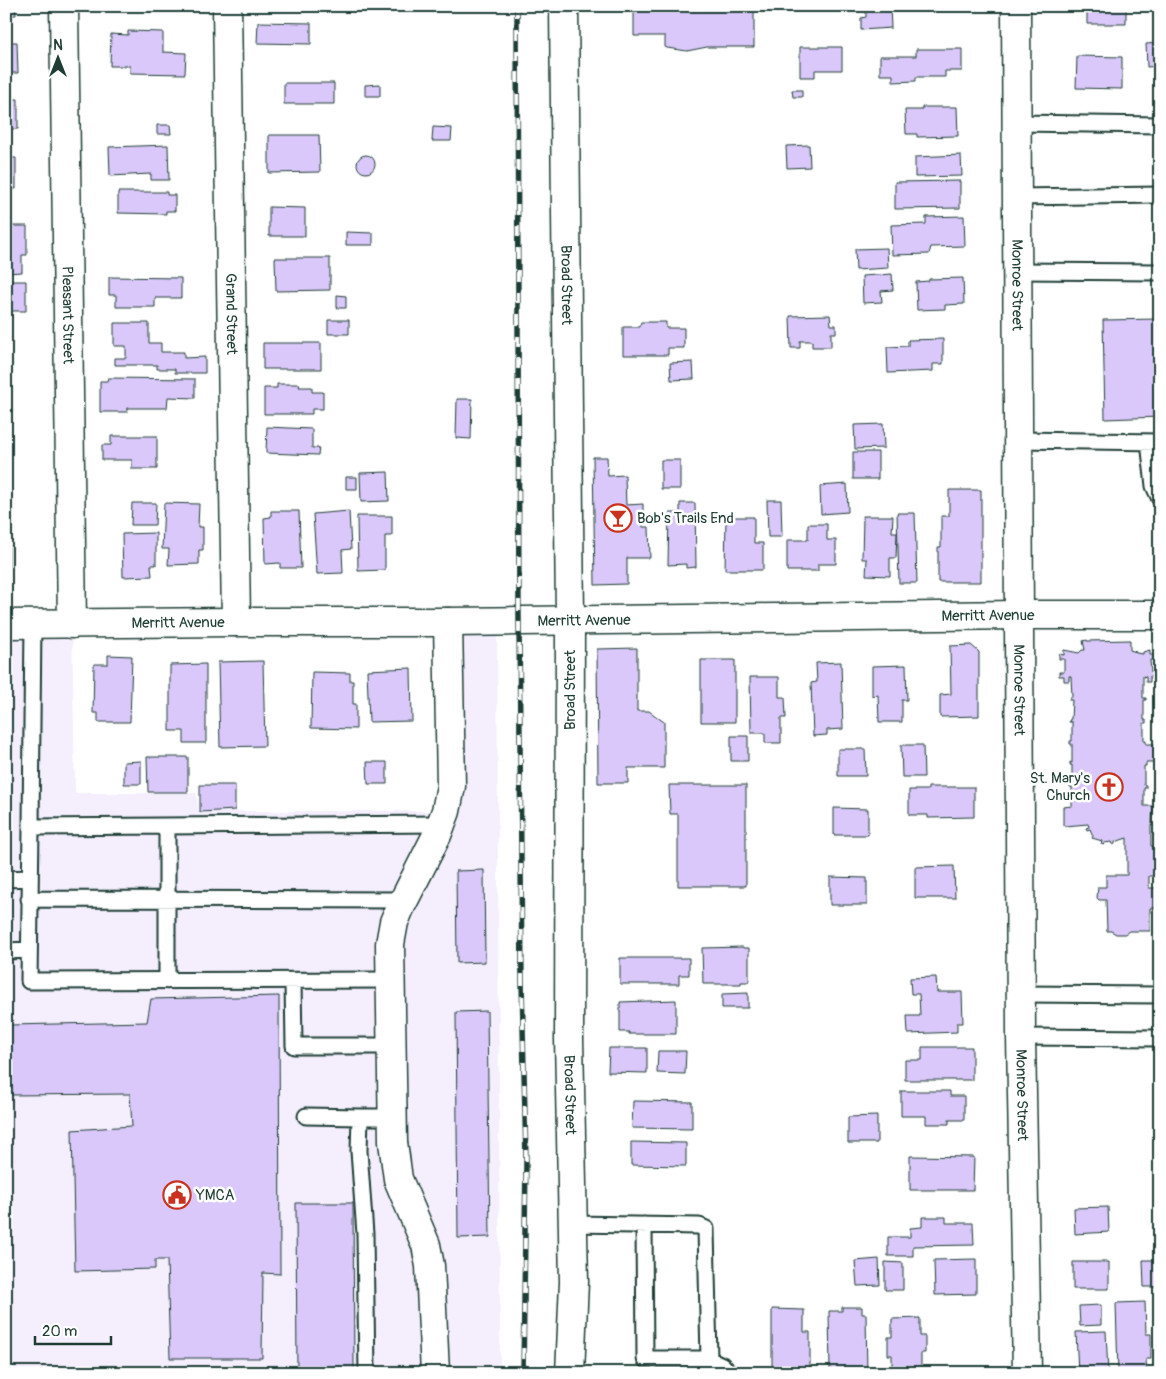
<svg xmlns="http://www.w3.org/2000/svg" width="1166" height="1379" font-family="Pangolin,sans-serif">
<rect width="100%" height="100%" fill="#fff"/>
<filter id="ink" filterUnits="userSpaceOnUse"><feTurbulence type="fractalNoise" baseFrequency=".02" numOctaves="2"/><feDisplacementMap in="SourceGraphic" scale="10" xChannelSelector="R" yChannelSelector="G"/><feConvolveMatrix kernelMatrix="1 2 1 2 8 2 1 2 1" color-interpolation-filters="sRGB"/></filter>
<g filter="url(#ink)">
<path fill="#f4eefd" d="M448,622H497L500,1373H6V846L12,845L11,624H72L75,793H197L198,811H446Z"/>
<path fill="#d9c8f9" stroke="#1f3d34" d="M6,6H15L16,15H6Z
M353,6H381V9H353Z
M623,6H754V47H707L687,51L667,48L665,47V36H634V6Z
M866,6H890L891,28L861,30V18L866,17Z
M907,6H961V8H907Z
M1087,6H1126V24H1087Z
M258,22L311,23V44L257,43Z
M128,31L163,32V52L186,53L185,74L130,73V66H110L111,34L128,35Z
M6,42H17L18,73H6Z
M1160,43V66L1147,67L1146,44Z
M800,47H842V70H815V77H800Z
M916,49H962V71H945V77H916V81L893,82V75H880V56H916Z
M1077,56L1122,57V89L1076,88Z
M284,83H334V104H284Z
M380,84V96H365V85Z
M792,90H802V97H793Z
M6,99H18V129H6Z
M922,107H957L958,136L917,137V134H906L905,110H922Z
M157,125H170L171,134H157Z
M433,127L452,128L451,141H432Z
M269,135H319L320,172L269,173Z
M168,145L169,180H151V174L110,176L109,147Z
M809,145L810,167L787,168L786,146Z
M961,155L962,176L915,177V157Z
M357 164a9 9 0 1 1 18 0a9 9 0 1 1-18 0Z
M6,158H16V189H6Z
M960,181V208L895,209V182Z
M118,192H167V195H175V211H166V214L118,213Z
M269,207L305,208V236H269Z
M964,216L965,246L931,247L929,254L892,255L891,225L926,224V217Z
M6,226H27V255H22V272L6,273Z
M346,232L373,233V245H346Z
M887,248L888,268L856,270L855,249Z
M275,258H330V290L276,291Z
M892,274L893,290L881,291L882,302L863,303L862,276Z
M109,277L181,278V298H155V307H116V295H109Z
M963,278L964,304L945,305V309L917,310L916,282L929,281V279Z
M6,281H26V311H6Z
M337,295L346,296V308H337Z
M830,315L831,325H836V333H831V347H812V341H800V348H791L790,316Z
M1160,319V417L1105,419L1103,320Z
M328,320H349V334H328Z
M641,322H666V328H684V348H668V355H623V327H639Z
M114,323H149V343H161V352H184V358L205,357V373H175V369H157V365H115V358H126V346H114Z
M943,339V364H933V371L888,373L887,347L908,346V340Z
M263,343H321V369H263Z
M693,362L694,379L671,380L670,363Z
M108,378L195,379V398L168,397L167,408H127V412H100V381H107Z
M277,384H300L299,387H312V392H323V409H312V414H264V388H277Z
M6,393H9V429H6Z
M457,399H472L471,439L456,438Z
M883,424L884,448L855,449L854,425Z
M267,427L312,429V448H319L318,455L266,453Z
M111,436H157V469H132V460H102V445H111Z
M853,452H878V479H853Z
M593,457H607L608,476L625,475L626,505L643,504V527H649L650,558H627V584L595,585Z
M661,460H680V489H661Z
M388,472L389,501L361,502L360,473Z
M346,477H357V489H346Z
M847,484L848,512L821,514L820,486Z
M949,490H981V582H938V547H941V516H949Z
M767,500H781L782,537H768Z
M132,503H156L155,525H131Z
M164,503L199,504L198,527H203V550H199V564L168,565L169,549H162Z
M680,503H695L696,567L686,568V564L668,565L669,513H680Z
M271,511H299L301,568H280V563L265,564L264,518L271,517Z
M349,511L351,549L342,550L343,573L317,574L313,514Z
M897,513H915L917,583H899Z
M357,516H392V536H385V570L358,571Z
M863,516H893L892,532H897L896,558H890V576L866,575L867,559H862Z
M726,517H754V543H763V570H725Z
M808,524H827V540H836V564H818V571H787V540H808Z
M6,527H9V577H6Z
M156,533V565H151L152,576L123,577L122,534Z
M1087,640V641L1130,640V650L1136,652V653L1143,654V652L1150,650V655H1156V660H1150L1151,672H1156V677L1150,676V682H1146V677L1143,676V698H1146V700H1144V720H1146V723H1144V741H1146V744H1160V763H1146V766H1144V785H1146V788H1144V806H1153L1152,824L1153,825V826L1151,825V846H1154V876H1149V888H1160V908H1150V931H1129L1125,934H1116L1111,931H1107L1106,900H1099L1097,898L1098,887H1106V875H1127V838L1115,842V844L1113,845L1112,842L1104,843V845L1101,844L1102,841L1092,838L1093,836L1090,829L1087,830L1086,828L1089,827L1088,824L1065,826L1063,825V807L1072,806V787H1070V784H1072V765H1070V762L1072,763V744H1070V741H1072V722H1069L1070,719H1071L1072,700H1069L1070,697H1072L1071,676H1069V681H1064V676H1059V672H1064V659H1059V654L1064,655V650L1079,653L1082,650H1085L1083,641Z
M971,645L979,652V716L940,717V695L951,694L950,646Z
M637,648V711H649L664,722V768H628V783H598L597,649Z
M108,655L132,656L130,722H98V713H93L94,664H108Z
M701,660H735V722H701Z
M263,661L265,746L220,747L218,662Z
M841,662L843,729L827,730V735L813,736L811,683L817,682L816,663Z
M206,664V743H184V731H170V665Z
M906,665L907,700H902V722H879L878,695L872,696V666Z
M411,668L412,721L369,722L367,670Z
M312,672L350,673V681H353V704H356V729L311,728Z
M750,677H779V697H785L786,718H781V743H765V733H751Z
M731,736H748V761H731Z
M901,745H923L924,777H902Z
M838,749H865L866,776H838Z
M147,757H188V792H148Z
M141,761V784H124V762Z
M367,762H387V784H368Z
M200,785H235V810L200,812Z
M669,785H746V886H678V814H670Z
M928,787H974V817L928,818V815H909V790H928Z
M834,808L868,809V835H834Z
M954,866L955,898H915V867Z
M484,870L485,962L457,963L456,871Z
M830,877L867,878V905H830Z
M743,947V948H749V982H741V984H703L702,948Z
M620,958H689V975H679V984H620Z
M936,977L937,992H962L963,1023H957V1032L908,1034L907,1016H920L919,994H911L910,978Z
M748,993V1008H722V994Z
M279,996L280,1274L263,1273L262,1358H170L167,1260H155V1269L75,1271L72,1130L132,1126L130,1094L10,1095V1025L147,1022L151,999Z
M676,1000V1034H629V1032H620V1002Z
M487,1011L490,1237L458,1238L456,1012Z
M922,1047H972V1080H905V1060H922Z
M609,1048H647V1073L608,1072Z
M658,1051H686L685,1074L657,1073Z
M901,1091H950V1096H964V1120H949V1124H926V1116H901Z
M633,1101L692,1102V1129L632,1128Z
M877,1116V1143H848V1117Z
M631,1142L686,1143V1166L631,1165Z
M910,1156L974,1157L973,1190H910Z
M296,1203H353L354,1373H297Z
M1108,1207L1109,1232L1075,1234L1074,1208Z
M922,1217H946V1223H973L974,1245L913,1246V1256H888V1237H910V1228L922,1227Z
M879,1259L880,1285L857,1286L855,1261Z
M976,1259V1294L935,1295L934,1260Z
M1143,1260H1160V1287H1144Z
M885,1262L903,1263V1290H885Z
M1073,1262H1109V1289H1073Z
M1145,1302L1146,1334H1151V1359H1146L1147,1373H1118L1116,1303Z
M1101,1305V1325L1080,1326L1079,1306Z
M842,1307H862V1314H866L867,1373H830L829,1311H842Z
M772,1309L804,1310V1332H810V1369H772Z
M920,1318V1336H925V1353H921V1373H892V1355H888V1337H892V1319Z
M1106,1331L1108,1373H1078L1076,1332Z"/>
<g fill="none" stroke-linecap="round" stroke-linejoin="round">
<g stroke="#1f3d34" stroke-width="19">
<path id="service" d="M1017,123L1160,125
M1017,197L1160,195
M1017,271L1160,272
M1018,440L1160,442
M1149,442L1154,486L1160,499
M33,622L31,827L441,824
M31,827L29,981L390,980
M6,879L29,878
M29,899L404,900
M6,951L29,950
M167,981V826
M293,981L294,1046H391
M1021,994L1160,995
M1021,1037L1160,1038
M306,1116L360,1117
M572,1224L699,1226L706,1229L709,1359H645L644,1225
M709,1359L722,1365L730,1373
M367,1373L365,1234L359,1151L360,1117H392"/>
</g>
<g stroke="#1f3d34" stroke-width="31">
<g id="minor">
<path id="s1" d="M64,6L72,624"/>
<path id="s2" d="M227,6L236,622"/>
<path id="s3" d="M564,6L570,620L569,1039L574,1282L570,1373"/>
<path id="s4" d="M1016,6L1021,1037L1027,1373"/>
<path d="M435,1373L430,1266L426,1245L398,1179L393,1142L390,944L394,922L400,908L437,835L446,811L451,786L448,622"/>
</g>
</g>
<g stroke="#1f3d34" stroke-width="31">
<g id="tertiary">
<path id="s5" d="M6,624L236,622H448L1019,615H1160"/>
</g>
</g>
<use href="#service" stroke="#fff" stroke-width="15"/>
<use href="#minor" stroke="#fff" stroke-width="28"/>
<use href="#tertiary" stroke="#fff" stroke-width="28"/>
<g stroke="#1f3d34" stroke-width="5.5">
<path id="rail" d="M517,6L519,621L522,981L526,1161L523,1373"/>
</g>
<use href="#rail" stroke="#fff" stroke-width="4" stroke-dasharray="11" stroke-linecap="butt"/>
</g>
</g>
<defs>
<g id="bar-ring" transform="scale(1.4375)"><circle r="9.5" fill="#fff" stroke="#c8321e" stroke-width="1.5"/><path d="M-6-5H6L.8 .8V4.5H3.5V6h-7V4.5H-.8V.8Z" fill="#c8321e"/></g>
<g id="church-ring" transform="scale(1.4375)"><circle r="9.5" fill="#fff" stroke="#c8321e" stroke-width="1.5"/><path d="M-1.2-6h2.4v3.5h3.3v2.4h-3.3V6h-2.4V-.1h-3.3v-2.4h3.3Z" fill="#c8321e"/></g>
<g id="civic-ring" transform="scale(1.4375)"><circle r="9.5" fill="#fff" stroke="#c8321e" stroke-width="1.5"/><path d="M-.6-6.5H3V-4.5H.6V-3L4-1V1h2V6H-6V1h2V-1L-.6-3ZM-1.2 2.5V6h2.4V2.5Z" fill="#c8321e"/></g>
</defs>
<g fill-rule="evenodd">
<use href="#bar-ring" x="618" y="518"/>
<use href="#church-ring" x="1109" y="787"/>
<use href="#civic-ring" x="177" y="1195"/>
</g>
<g text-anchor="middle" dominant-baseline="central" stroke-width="5" stroke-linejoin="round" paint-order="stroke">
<g font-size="15" fill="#1f3d34" stroke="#fff">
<text stroke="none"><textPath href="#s3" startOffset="279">Broad Street</textPath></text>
<text stroke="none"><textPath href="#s4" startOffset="279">Monroe Street</textPath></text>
<text stroke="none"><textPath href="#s2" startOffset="308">Grand Street</textPath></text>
<text stroke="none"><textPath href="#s1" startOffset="309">Pleasant Street</textPath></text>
<text stroke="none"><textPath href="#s5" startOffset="982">Merritt Avenue</textPath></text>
<text stroke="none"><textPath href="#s5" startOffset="578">Merritt Avenue</textPath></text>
<text stroke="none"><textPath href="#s5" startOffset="172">Merritt Avenue</textPath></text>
<text transform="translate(570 690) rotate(-90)">Broad Street</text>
<text stroke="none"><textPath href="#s4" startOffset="684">Monroe Street</textPath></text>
<text stroke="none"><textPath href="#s3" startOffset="1089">Broad Street</textPath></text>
<text stroke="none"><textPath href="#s4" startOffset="1089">Monroe Street</textPath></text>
</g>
<g font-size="15" fill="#1f3d34" stroke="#fff" text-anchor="start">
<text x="637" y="518">Bob's Trails End</text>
<text x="1090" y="778" text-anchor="end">St. Mary's<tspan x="1090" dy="17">Church</tspan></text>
<text x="196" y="1195">YMCA</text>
</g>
</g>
<rect width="1166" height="1379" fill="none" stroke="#fff" stroke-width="25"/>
<rect x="12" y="12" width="1141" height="1354" fill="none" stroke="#1f3d34" stroke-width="2" filter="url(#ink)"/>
<g transform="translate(58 58)" stroke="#ffffff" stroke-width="4" paint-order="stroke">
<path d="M0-4L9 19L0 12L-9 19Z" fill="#1f3d34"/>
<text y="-8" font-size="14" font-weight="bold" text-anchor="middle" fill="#1f3d34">N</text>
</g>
<path d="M35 1336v8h76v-8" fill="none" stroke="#1f3d34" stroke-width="2.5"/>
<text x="42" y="1336" font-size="15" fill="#1f3d34" stroke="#ffffff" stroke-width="4" paint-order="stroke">20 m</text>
</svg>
